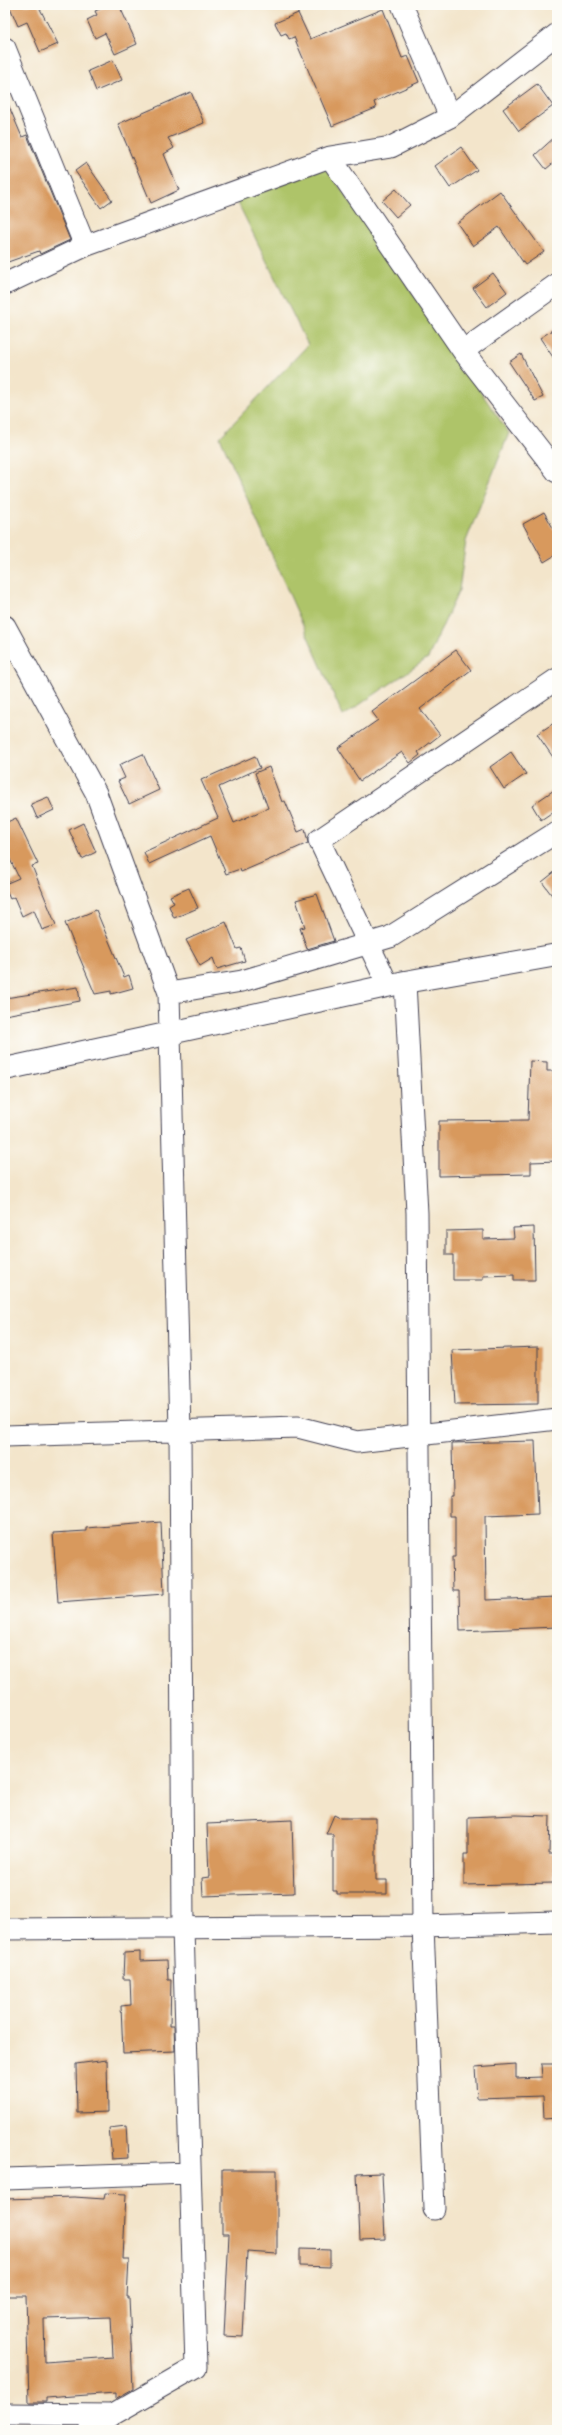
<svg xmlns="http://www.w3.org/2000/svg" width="562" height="2435" font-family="'Indie Flower',sans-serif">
<rect width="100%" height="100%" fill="#fdfcf7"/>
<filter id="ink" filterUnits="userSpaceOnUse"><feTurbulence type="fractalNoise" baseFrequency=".025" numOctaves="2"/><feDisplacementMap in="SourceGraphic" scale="8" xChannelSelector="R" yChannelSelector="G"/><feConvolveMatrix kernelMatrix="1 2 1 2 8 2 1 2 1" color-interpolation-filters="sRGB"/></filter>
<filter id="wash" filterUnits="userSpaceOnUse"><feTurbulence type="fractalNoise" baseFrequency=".012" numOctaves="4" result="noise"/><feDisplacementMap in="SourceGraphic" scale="16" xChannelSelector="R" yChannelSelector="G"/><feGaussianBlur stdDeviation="0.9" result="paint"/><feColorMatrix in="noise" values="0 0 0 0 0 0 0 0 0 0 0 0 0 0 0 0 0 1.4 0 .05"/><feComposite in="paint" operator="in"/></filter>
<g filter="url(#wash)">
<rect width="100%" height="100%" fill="#f3e5cb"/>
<path fill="#aec469" stroke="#687352" d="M326,167L509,433L466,541L459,590L428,658L343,716L220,437L308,345L236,199Z"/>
<g id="blocks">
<path fill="#d8995d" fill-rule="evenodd" d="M9,5H38L58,44L40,52L27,22L18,26Z
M109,5H119L137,44L115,54L105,33L95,38L87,20L97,15L95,11Z
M383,9L402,58L408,56L419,82L374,102L376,108L332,126L294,37L289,39L286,33L281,35L275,23L298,13L310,39Z
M113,60L122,80L96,91L88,71Z
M537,84L553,106L519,131L503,109Z
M191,92L204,123L168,138L174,148L164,154L179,190L151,203L118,124Z
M5,97L22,137L27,135L70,240L40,254L39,251L5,263Z
M557,135V160L546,169L535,155Z
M461,147L477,170L450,188L435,166Z
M86,163L112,200L101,208L75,171Z
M396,189L410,205L396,217L382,201Z
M500,191L544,252L525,265L499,227L473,246L457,223Z
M493,273L507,292L487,307L473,288Z
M557,327V363L540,338Z
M521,354L543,397L535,401L509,362Z
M544,512L557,535V554L544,562L523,524Z
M456,650L471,670L420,709L440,735L418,752L420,755L410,763L402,752L360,781L338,748L378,720L372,712Z
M557,721V763L537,734Z
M511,752L526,774L504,789L490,767Z
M143,754L159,790L129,804L118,781L125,778L119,765Z
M255,756L260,768L219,787L234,823L268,808L255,773L269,767L282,802L285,801L298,832L305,829L308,843L241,872L240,869L226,874L210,836L149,864L144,852L218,818L201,780Z
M557,788V809L541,820L532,805Z
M48,797L54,810L37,818L31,804Z
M16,818L38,864L32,866L56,925L42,930L34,910L22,916L14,897L10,899L5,888V884L19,878L5,849V823Z
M83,823L96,852L82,859L69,830Z
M557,870V902L542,882Z
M189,888L198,908L174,918L169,906L174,903L170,896Z
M317,894L334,941L307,949L300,928L305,927L296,900Z
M96,910L124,977L129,975L133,988L111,994V991L95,994L65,923Z
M226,922L237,949L241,948L245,961L217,969L213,958L200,966L186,940Z
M78,987L80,1001L5,1015V998Z
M530,1061L547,1062V1071H555L557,1161L531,1162V1174L439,1176V1121L528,1120Z
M534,1227L535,1280H514V1275L483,1276V1280H453V1255H446V1231L483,1230V1239L514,1238L513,1228Z
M538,1347V1404L455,1405L452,1350Z
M535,1441L538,1514L485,1516L486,1600L557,1597V1627L460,1631L459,1591H453L452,1557H455V1516H450V1496H453L452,1443Z
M161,1522L164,1594L58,1602L53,1533L86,1531V1528Z
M334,1815L340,1818H376V1880H387V1894H337V1891H333V1834H326Z
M516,1815L550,1816L549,1854H555L554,1883L464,1885V1854H468V1817Z
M292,1820L294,1893L203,1896L202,1878L209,1877L207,1824Z
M140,1952V1961L167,1960L168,1980H171L170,2026H174L175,2051L123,2053L121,2006L131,2005L130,1979H123L124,1953Z
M107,2060L108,2112L77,2113L76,2064Z
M516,2064V2078L542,2077L541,2064H555L557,2117L544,2118L543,2096L477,2098L475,2067Z
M126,2126L128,2158L112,2159L109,2128Z
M222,2170H277V2254L247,2252L243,2337L224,2336L229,2234H222Z
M382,2173L385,2239L360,2240L357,2174Z
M105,2193L126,2194L123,2259H129L127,2297H129L133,2389L115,2399V2393L46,2398V2402H29L26,2296H5V2199L74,2197L104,2199ZM111,2317L113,2357L45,2362L44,2319Z
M300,2249L330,2250V2267L300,2266Z"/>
</g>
</g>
<g filter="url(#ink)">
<use href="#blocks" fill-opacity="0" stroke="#413f51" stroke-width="1"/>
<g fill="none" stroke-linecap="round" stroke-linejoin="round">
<g stroke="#413f51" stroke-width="23">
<path id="street" d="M402,5L450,117
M5,48L85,246
M330,157L463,351L557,472
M5,284L85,246L330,157L391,147L450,117L557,34
M463,351L557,284
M5,626L96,793L169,993L180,1431L183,1928L196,2367L112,2415L90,2430
M405,982L417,1213L423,1926L434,2209
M388,985L319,840L557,679
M169,993L242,981L390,937L557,832
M5,1436L298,1427L357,1442L557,1419
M5,1929L423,1926L557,1922
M5,2179L190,2173
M5,2414L112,2415"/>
</g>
<g stroke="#413f51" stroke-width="24">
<path id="secondary" d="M5,1069L405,982L557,955"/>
</g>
<use href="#street" stroke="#fff" stroke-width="21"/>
<use href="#secondary" stroke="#fff" stroke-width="22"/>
</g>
</g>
<rect width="562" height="2435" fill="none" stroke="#fdfcf7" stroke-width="20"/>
</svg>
